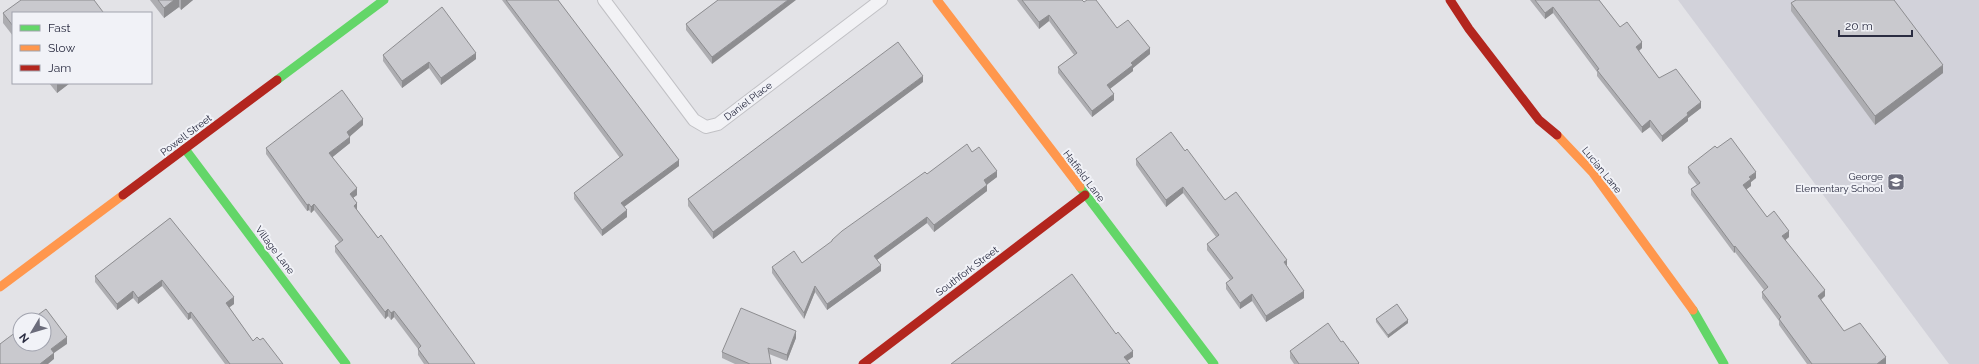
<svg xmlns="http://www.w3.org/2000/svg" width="1979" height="364" font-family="Raleway,sans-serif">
<rect width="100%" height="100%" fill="#e3e3e7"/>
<path fill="#d2d2da" d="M1678,0H1979V364H1949Z"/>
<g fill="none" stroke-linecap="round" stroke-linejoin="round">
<g stroke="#c1c1c5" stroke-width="14">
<path id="lane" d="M604,0L694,120L706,127L718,124L881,0"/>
</g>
<use href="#lane" stroke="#f2f2f5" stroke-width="12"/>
<path stroke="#63d668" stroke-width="9" d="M277,80L384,0
M185,149L346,364
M1080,187L1214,364
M1693,310L1724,364"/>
<path stroke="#ff974d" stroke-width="9" d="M937,0L1080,187
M1557,135L1593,173L1693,310
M0,287L123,195"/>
<path stroke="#b3261e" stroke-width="9" d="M1450,0L1469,29L1539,120L1557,135
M123,195L277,80
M863,364L1085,195"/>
</g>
<path fill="#adadb1" d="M150,0H193L181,10L179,7L164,18Z
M502,0H558L679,166L624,207L627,217L602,236L574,199V193L620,158Z
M718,0L712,64L686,30V24Z
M1017,0H1082L1084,2L1150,54L1133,68V71L1110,89L1114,100L1092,117L1058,73V67L1074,55L1049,21L1039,29Z
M1530,0H1599L1620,27L1642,48L1639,51L1659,78L1701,108L1688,118V121L1662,142L1650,127L1642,133L1597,76V72L1553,13L1545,19Z
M1791,3L1943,73L1875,125L1791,11Z
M3,13H103H13V36L3,23Z
M383,55L476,59L441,85L429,68L402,88L383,61Z
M923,82L713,239L688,206V199Z
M49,83H70L57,93Z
M363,125L350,136V143L332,157L357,195L353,198L357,209V210L475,364H424L418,355V349L394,317L391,320L388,316L385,319L335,252V246L339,242L314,210L311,213L309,210L307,211L266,154V148Z
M972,152L997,177L987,184V191L934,232L927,223L877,260L881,271L827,310L815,292L804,319L772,273V267L802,263L832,242V240Z
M1136,159L1225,200L1287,266L1304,298L1266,322L1252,301L1240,309L1226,289V283L1230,280L1207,250V244L1216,237L1183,193L1166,207L1136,165Z
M1688,167L1756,178L1751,182V186L1746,189L1767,217L1789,237L1785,240L1825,296L1821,300L1844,331L1886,364H1807L1779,325V321L1762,298V292L1764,290L1735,252L1734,253L1691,195V189L1697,185L1688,173Z
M170,218L234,304L229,307L253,341L260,340L283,364H225L191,318L188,320L162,286L138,304L133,298L117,310L95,282V276Z
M1376,319L1408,323L1388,338L1376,322Z
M796,338L787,361L769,354L771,364H735L722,358V352Z
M1341,342L1359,364H1294L1290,358V351Z"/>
<path fill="#8d8d90" d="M174,0H179V7L164,18V8Z
M181,0H193L181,10Z
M788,0H796L712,64V57Z
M1553,7V13L1545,19V13Z
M1049,15V21L1039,29V22Z
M1642,42V48L1636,53V47Z
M1150,48V54L1133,68V71L1107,91V85L1131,63Z
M476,53V59L441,85V78Z
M429,62V68L402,88V81Z
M1943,65V73L1875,125V116Z
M923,76V82L713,239V232Z
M57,83H70L57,93Z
M1114,94V100L1092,117V111Z
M1701,102V108L1688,118V121L1662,142V136L1687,113Z
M363,119V125L347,139V132Z
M1650,120V127L1642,133V127Z
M350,137V143L329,160V153Z
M679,160V166L621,209V203Z
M997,171V177L984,187V180Z
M1756,172V178L1751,182V186L1743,192V185L1749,177Z
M987,185V191L934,232V225Z
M1183,187V193L1166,207V200Z
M357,188V195L350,200V194Z
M357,203V209L354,212V206Z
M309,204V210L307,211V205Z
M314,204V210L311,213V207Z
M627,210V217L602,236V230Z
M927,217V223L874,262V256Z
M1789,231V237L1782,243V236Z
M1735,246V252L1734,253V247Z
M1287,260V266L1284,262Z
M881,265V271L827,310V304Z
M162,280V286L138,304V298Z
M815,286V292L804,319V313Z
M1825,290V296L1818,302V296Z
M133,291V298L117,310V304Z
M1304,291V298L1266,322V316Z
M1252,294V301L1240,309V303Z
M234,297V304L226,310V303Z
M388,309V316L385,319V312Z
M394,311V317L391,320V313Z
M191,312V318L188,320V314Z
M1408,320V323L1388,338V335Z
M796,331V338L787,361V355Z
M67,337V344L54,353V359L48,364H40L51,349Z
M1133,351V357L1124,363V357Z
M1886,357V364H1877Z"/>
<path fill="#c9c9ce" stroke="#8d8d90" d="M21,0H94L103,12L102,13H13V26L3,13Z
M158,0H174L164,8Z
M506,0H558L679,160L621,203L627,210L602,230L574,193L623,155Z
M718,0H788L712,57L686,24Z
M1022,0H1082L1084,2L1087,0H1096L1117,28L1128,20L1150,48L1131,63L1133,65L1107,85L1114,94L1092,111L1058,67L1077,53L1049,15L1039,22Z
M1535,0H1599L1620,27L1627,22L1642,42L1636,47L1659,78L1676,69L1701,102L1687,113L1688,115L1662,136L1650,120L1642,127L1597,70L1599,69L1553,7L1545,13Z
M1796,0H1894L1943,65L1875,116L1791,3Z
M442,7L476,53L441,78L429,62L402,81L383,55Z
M898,42L923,76L713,232L688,199Z
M342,90L363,119L347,132L350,137L329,153L357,188L350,194L357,203L354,206L378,238L381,235L475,364H429L418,349L421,346L394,311L391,313L388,309L385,312L335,246L343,240L314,204L311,207L309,204L307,205L266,148Z
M1171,132L1185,151L1187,149L1225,200L1236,192L1287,260L1284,262L1304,291L1266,316L1252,294L1240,303L1226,283L1233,278L1207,244L1219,235L1183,187L1166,200L1136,159Z
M1731,138L1756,172L1749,177L1751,179L1743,185L1767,217L1774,211L1789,231L1782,236L1825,290L1818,296L1844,331L1860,323L1886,357L1877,364H1812L1779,319L1781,317L1762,292L1768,287L1735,246L1734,247L1691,189L1700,183L1688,167L1715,146L1717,148Z
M967,144L972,152L979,147L997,171L984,180L987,185L934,225L927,217L893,242L874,256L881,265L827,304L815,286L804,313L772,267L794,251L802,263L832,241V240L842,231L925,172L927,174Z
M170,218L234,297L226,303L253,341L257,337L260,340L263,338L283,364H230L191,312L188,314L162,280L138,298L133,291L117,304L95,276Z
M1072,274L1116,334L1118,332L1133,351L1124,357L1130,364H951Z
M1397,304L1408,320L1388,335L1376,319Z
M741,308L796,331L787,355L768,348L771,364H750L722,352Z
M46,309L67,337L51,349L54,353L40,364H0V344L20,329V344H44V320H31Z
M1328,323L1341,342L1343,341L1359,363L1358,364H1299L1290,351Z"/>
<defs>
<g id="school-square" transform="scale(0.9)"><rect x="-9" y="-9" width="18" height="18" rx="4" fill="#6b6c7b" stroke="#f1f2f7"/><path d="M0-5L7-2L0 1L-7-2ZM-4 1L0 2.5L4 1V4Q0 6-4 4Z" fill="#fff"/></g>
</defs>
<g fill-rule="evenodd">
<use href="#school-square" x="1896" y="182"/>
</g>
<g text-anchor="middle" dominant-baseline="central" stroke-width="4" stroke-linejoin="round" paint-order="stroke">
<g font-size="10" fill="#2a2c41" stroke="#f1f2f7">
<text transform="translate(748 101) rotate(-37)">Daniel Place</text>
<text transform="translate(186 135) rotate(-37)">Powell Street</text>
<text transform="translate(1602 170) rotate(51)">Lucian Lane</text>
<text transform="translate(1084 176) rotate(53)">Hatfield Lane</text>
<text transform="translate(275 250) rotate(53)">Village Lane</text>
<text transform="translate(967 271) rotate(-37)">Southfork Street</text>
</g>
<g font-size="10" fill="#2a2c41" stroke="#f1f2f7" text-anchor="end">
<text x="1883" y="176">George<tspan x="1883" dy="12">Elementary School</tspan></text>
</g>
</g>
<rect x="12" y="12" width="140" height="72" fill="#f1f2f7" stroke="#a1a3ae"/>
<rect x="20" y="25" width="20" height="6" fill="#63d668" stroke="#a1a3ae"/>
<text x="48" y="32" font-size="12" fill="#2a2c41">Fast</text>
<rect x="20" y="45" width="20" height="6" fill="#ff974d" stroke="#a1a3ae"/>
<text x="48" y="52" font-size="12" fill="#2a2c41">Slow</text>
<rect x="20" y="65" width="20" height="6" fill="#b3261e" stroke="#a1a3ae"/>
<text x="48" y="72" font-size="12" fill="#2a2c41">Jam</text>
<g transform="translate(32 332) rotate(232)"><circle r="19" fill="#f1f2f7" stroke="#a1a3ae"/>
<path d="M0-3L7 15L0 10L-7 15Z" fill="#6b6c7b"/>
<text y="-6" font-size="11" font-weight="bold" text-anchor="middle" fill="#2a2c41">N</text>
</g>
<path d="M1839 30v6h73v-6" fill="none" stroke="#2a2c41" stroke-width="2"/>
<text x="1845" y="30" font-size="12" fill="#2a2c41" stroke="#f1f2f7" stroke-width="3" paint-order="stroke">20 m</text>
</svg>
